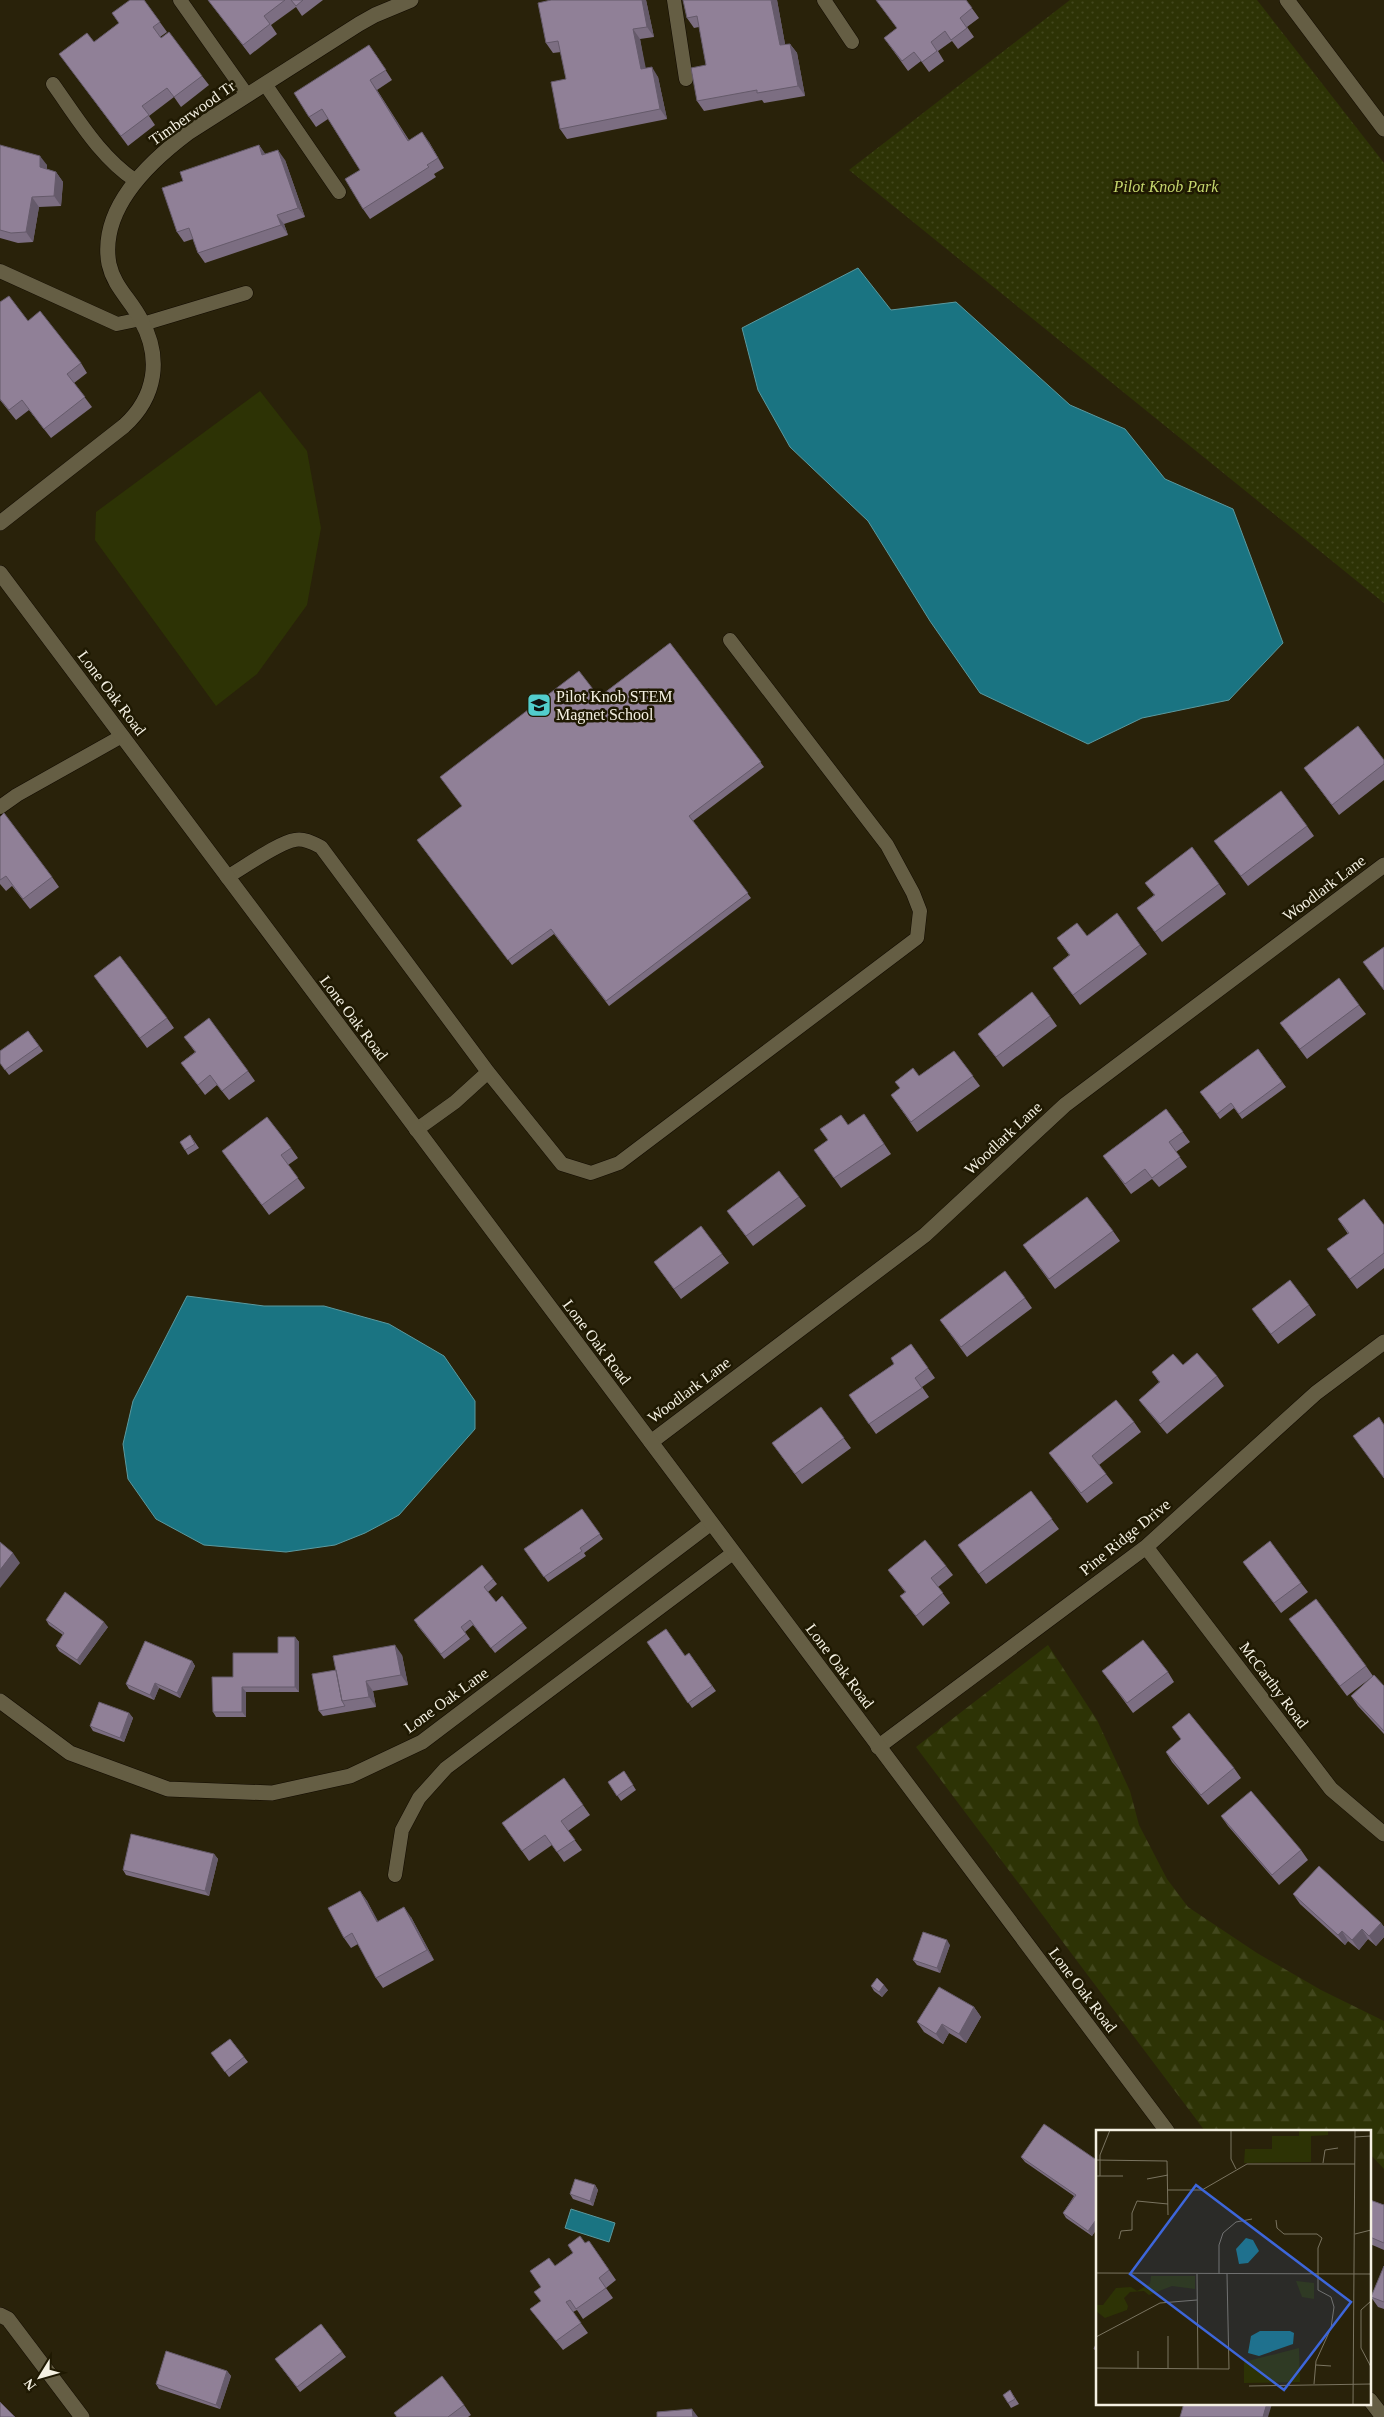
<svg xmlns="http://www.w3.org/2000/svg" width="1384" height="2417" font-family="'Times New Roman',serif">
<defs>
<pattern id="forest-firs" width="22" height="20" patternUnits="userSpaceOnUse" patternTransform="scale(1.25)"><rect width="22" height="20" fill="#2d3305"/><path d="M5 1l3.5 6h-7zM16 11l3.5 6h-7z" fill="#42471d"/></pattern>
<pattern id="park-dots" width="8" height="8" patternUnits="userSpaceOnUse" patternTransform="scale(1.25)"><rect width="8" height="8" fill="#2d3305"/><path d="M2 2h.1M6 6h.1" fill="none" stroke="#42471d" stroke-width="1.8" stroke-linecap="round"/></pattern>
</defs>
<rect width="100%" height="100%" fill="#29220a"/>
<path fill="url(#forest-firs)" d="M1048,1645L1097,1720L1130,1791L1139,1825L1167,1879L1188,1907L1257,1953L1321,1990L1384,2021V2169L1370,2154V2131H1205L916,1747Z"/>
<path fill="url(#park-dots)" d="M1070,0H1257L1384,163V603L849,170Z"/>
<path fill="#2d3305" d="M260,391L307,451L321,528L307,605L257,674L216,706L95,540L96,512Z"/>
<path fill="#1a7482" stroke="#5b999f" d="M858,268L891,310L956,302L1070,405L1125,429L1165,479L1233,509L1283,643L1229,700L1142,718L1088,744L980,693L930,621L868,521L790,447L758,390L742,328Z
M187,1296L264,1306H324L389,1324L444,1356L475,1401V1429L399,1515L365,1533L335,1545L286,1552L204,1545L156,1519L128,1479L123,1444L133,1401Z
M571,2209L615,2223L609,2242L565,2228Z"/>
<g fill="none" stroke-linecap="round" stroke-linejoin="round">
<g stroke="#120b00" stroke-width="15">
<path id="lane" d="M180,0L247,95
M674,0L686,79
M824,0L852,42
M53,84C78,119 100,157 136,181
M265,84L339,192
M0,271L117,324L141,319
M143,324L246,293
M0,807L17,795L122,736
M227,877C243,868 279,842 295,840C304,838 313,843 321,847L488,1072L562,1164L591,1173L619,1163L917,938L920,911L913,893L887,845L730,640
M416,1130L455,1102L488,1072
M395,1875L402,1830L419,1798L446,1768L733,1553"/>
</g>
<g stroke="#120b00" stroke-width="16">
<path id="street" d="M1287,0L1384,129
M0,523L124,426C156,397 162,358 141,320C131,300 114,287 109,264C99,209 148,163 188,133L359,24L375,15L411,0
M651,1442L925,1235L1065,1105L1384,865
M1146,1547L1331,1789L1384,1834
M0,1701L70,1753L168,1789L272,1793L350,1776L422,1742L711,1523
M878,1747L1146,1547L1316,1393L1384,1342
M0,2315L8,2319L82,2417"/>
</g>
<g stroke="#120b00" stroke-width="16">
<path id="secondary" d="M0,573L1167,2131
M1370,2400L1383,2417"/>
</g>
<use href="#lane" stroke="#655e44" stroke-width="14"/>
<use href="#street" stroke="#655e44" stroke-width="15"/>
<use href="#secondary" stroke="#655e44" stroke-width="15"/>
</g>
<path fill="#7c6e82" d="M144,0L167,32L160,37L202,76L209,85L181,107L174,97L149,116L155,125L128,146L66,63L119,23L112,13Z
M208,0H323L302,16L296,7L271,25L277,34L250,55Z
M646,0L654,37L640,39L645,68L658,77L667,119L567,139L560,129L566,79L561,52L553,53L546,43Z
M683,0H777L785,44H790L797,53L805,96L764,103L762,100L704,111L697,101L706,65L699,27L694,28L687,18Z
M876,0H966L979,18L967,27L974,37L958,49L952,41L938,51L944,61L929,72L921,61L908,71L884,38L897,28Z
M376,55L392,80L377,90L409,140L429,142L444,168L434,174L436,177L370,219L363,209L360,170L328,119L316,127L309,117Z
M0,145L47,165V169L56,172L63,182L61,206L39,207L33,242L18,243L0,238Z
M259,145L265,154L285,160L305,217L284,224L288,235L205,263L198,253L193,239L184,242L177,232L183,181Z
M0,302L28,321L81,363L87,373L74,383L92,407L51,438L29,410L16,420L0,400Z
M670,643L764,767L693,821L751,898L609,1006L554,934L512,965L417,840L462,806L599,697Z
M1384,760V780L1339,815L1304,768Z
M0,817L52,877L59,887L30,909L12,886L6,891L0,884Z
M1307,826L1314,836L1248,886L1214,841Z
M1145,883L1219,884L1226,894L1162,942L1137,908L1154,895Z
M1087,936L1140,945L1147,954L1080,1005L1053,968L1069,955L1057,938Z
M94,976L167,1018L174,1028L147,1048Z
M1359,1005L1366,1014L1307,1059L1280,1023Z
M1050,1016L1057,1026L1003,1067L978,1034Z
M28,1031L43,1051L9,1075L0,1063Z
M184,1037L248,1071L255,1081L229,1100L217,1085L205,1095L181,1063L195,1052Z
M1258,1049L1286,1087L1242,1119L1234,1108L1220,1119L1200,1092Z
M954,1051L980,1086L917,1132L891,1095L919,1076Z
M1166,1109L1190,1142L1176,1152L1187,1167L1159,1187L1152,1179L1131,1194L1103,1156Z
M864,1114L891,1154L841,1188L814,1150Z
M190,1135L199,1148L188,1155L180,1142Z
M291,1148L298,1158L288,1165L305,1188L269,1215L222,1151Z
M799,1197L806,1206L753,1246L727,1211Z
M1338,1219L1384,1225V1268L1357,1289L1327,1249L1348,1234Z
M1113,1231L1120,1241L1055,1289L1023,1245Z
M722,1254L729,1263L681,1299L654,1262Z
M1025,1298L1032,1308L967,1357L940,1320Z
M1309,1305L1316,1315L1278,1344L1252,1309Z
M911,1344L935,1378L922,1387L929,1397L876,1434L849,1395L894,1364Z
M1183,1365L1217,1376L1224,1386L1167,1434L1146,1409L1139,1400L1159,1382L1152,1372Z
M821,1407L851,1448L802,1484L772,1443Z
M1134,1422L1141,1432L1099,1465L1113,1483L1087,1503L1049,1453Z
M1031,1491L1059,1529L986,1584L958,1545Z
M582,1509L603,1539L584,1553L586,1556L548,1582L524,1549Z
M1243,1562L1301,1583L1308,1592L1281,1613Z
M946,1566L953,1575L938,1587L950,1603L923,1626L900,1596L905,1592L888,1570Z
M493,1579L497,1584L488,1592L496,1602L523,1623L527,1628L495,1653L473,1625L465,1632L470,1639L444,1659L417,1625Z
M1289,1619L1366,1666L1373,1676L1384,1686V1734L1358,1706L1351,1696L1372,1677L1347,1696Z
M46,1620L108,1627L80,1665L59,1651L56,1646L63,1635L49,1625Z
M295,1637L299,1642V1692H246V1717H216L213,1712L233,1677L278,1653Z
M647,1642L685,1656L689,1653L716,1691L692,1708Z
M402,1655L408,1685L373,1691L376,1707L323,1716L319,1711L336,1670Z
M192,1661L195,1666L180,1698L159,1688L154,1700L129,1689L126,1684Z
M1102,1671L1168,1672L1174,1682L1133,1713Z
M129,1713L133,1718L124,1742L93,1731L90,1726Z
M1172,1727L1234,1768L1241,1778L1208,1805L1172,1762L1166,1752L1181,1739Z
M624,1771L636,1790L621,1801L608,1782Z
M564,1778L590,1815L568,1831L582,1850L564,1862L552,1845L529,1861L502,1823Z
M1221,1816L1301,1850L1308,1860L1279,1885L1228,1826Z
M214,1854L218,1859L209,1896L126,1875L123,1870Z
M360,1891L367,1901L378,1922L411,1917L434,1960L383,1988L376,1978L358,1944L351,1948L344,1938Z
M1293,1894L1381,1923L1384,1927V1937L1376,1946L1368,1939L1359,1950L1348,1941L1345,1945L1300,1904Z
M950,1945L940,1973L917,1965L913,1960Z
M871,1986L888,1990L882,1997L874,1991Z
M974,2007L981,2017L966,2043L949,2033L943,2044L924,2032L917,2022Z
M230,2039L248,2062L229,2077L211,2053Z
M1021,2157L1098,2161V2227L1092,2236L1066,2218L1063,2213L1074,2196L1025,2162Z
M595,2185L598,2190L593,2206L573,2199L570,2194Z
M1370,2200L1384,2205V2250L1370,2244Z
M589,2241L616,2280L606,2288L613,2298L583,2319L577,2310L573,2312L588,2333L563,2350L530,2309L541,2301V2287L555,2266Z
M1384,2266V2309L1378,2307L1371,2297Z
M321,2324L346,2357L300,2392L275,2359Z
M227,2371L231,2376L220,2409L159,2389L156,2384Z
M1010,2390L1019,2404L1011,2408L1008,2403Z
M464,2405L471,2415L468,2417H397Z"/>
<path fill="#655a6a" d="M642,0H646L654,37L647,27Z
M771,0H777L787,55L780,45Z
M633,29L640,39L648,79L641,69Z
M790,44L797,53L805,96L798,86Z
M652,67L658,77L667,119L660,109Z
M370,80L377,90L415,151L408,141Z
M422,132L429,142L444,168L438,158Z
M259,145L266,155H262Z
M278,150L285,160L305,217L298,208Z
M40,156L47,165V177L40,167Z
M56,172L63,182L61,206L54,196Z
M32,197L39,207L33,242L26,232Z
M277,215L284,224L288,235L281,225Z
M13,1553L20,1563L0,1588V1570Z
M104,1622L108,1627L80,1665L77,1660Z
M295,1637L299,1642V1692L295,1687Z
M395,1645L402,1655L408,1685L401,1675Z
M192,1661L195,1666L180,1698L177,1693Z
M366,1681L373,1691L376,1707L369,1697Z
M155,1683L159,1688L154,1700L150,1695Z
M242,1687L246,1692V1717L242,1712Z
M129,1713L133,1718L124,1742L120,1738Z
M214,1854L218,1859L209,1896L205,1891Z
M360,1891L367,1901L384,1932L377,1922Z
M404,1907L411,1917L434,1960L427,1950Z
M1381,1923L1384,1927V1937L1376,1946L1369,1936Z
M1362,1929L1368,1939L1359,1950L1352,1940Z
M1342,1931L1348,1941L1345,1945L1338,1935Z
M947,1940L950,1945L940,1973L937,1968Z
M884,1985L888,1990L882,1997L879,1992Z
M974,2007L981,2017L966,2043L959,2034Z
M942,2024L949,2033L943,2044L936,2034Z
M595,2185L598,2190L593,2206L590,2201Z
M1098,2217V2227L1092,2236L1088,2231Z
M227,2371L231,2376L220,2409L216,2405Z
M1267,2403L1272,2404L1268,2417H1263Z
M692,2409L698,2417H693Z"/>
<path fill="#908097" stroke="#655a6a" d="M130,0H144L160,22L153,27L161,38L169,32L202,76L174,97L167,88L142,106L149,115L121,136L59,54L87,33L94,42L119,23L112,13Z
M208,0H285L264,16L270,24L243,45Z
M291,0H303L296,6Z
M551,0H642L647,27L633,29L641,69L652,67L660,109L560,129L551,82L566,79L558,41L546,43L538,3Z
M683,0H771L780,45L790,44L798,86L757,93V90L697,101L691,68L706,65L697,16L687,18Z
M876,0H966L972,8L960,18L967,28L951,40L945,31L931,42L937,51L922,62L914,52L902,61L884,38L897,28Z
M369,45L386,70L370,80L408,141L422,132L438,158L427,165L429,167L363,209L345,179L360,170L322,109L309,117L294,93Z
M0,145L40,156V167L56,172L54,196L32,197L26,232L11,233L0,230Z
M259,145L262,155L278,150L298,208L277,215L281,225L198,253L189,228L177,232L162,188L183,181L180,172Z
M9,296L28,321L40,311L81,363L67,374L85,397L44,429L22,400L9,410L0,399V302Z
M670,643L761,762L689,816L748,893L606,1001L551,929L508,960L417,840L462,806L440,777L579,671L599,697Z
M1358,726L1384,760V764L1332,805L1304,768Z
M1281,791L1307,826L1241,876L1214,841Z
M4,813L52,877L23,899L6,876L0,880V817Z
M1192,847L1219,884L1155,932L1137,908L1155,895L1145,883Z
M1117,913L1140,945L1073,995L1053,968L1070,955L1057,938L1077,923L1087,936Z
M1384,947V990L1363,962Z
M120,956L167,1018L140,1038L94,976Z
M1339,978L1359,1005L1300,1049L1280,1023Z
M1032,992L1050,1016L996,1057L978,1034Z
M209,1018L248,1071L222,1091L210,1075L198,1085L181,1063L196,1052L184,1037Z
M28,1031L39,1046L5,1070L0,1063V1051Z
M1258,1049L1282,1082L1239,1114L1231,1103L1217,1114L1200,1092Z
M954,1051L973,1076L911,1122L891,1095L900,1088L895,1082L913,1068L919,1076Z
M1166,1109L1183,1132L1169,1142L1180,1157L1152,1178L1145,1169L1125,1184L1103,1156Z
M864,1114L884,1144L834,1178L814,1150L828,1140L820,1129L841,1115L848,1125Z
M267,1117L291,1148L281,1155L298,1178L262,1205L222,1151Z
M190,1135L195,1144L185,1150L180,1142Z
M779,1171L799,1197L746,1236L727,1211Z
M1087,1197L1113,1231L1049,1279L1023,1245Z
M1364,1199L1384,1225V1253L1350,1279L1327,1249L1349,1233L1338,1219Z
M701,1226L722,1254L674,1289L654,1262Z
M1005,1271L1025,1298L961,1347L940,1320Z
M1290,1280L1309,1305L1271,1334L1252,1309Z
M911,1344L928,1368L915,1378L922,1388L869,1424L849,1395L894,1364L891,1358Z
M1197,1353L1217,1376L1160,1424L1139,1400L1160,1382L1152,1372L1173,1354L1183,1365Z
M1116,1400L1134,1422L1092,1456L1106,1474L1081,1493L1049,1453Z
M821,1407L844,1438L795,1474L772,1443Z
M1379,1417L1384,1425V1478L1353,1436Z
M1031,1491L1052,1519L979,1574L958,1545Z
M582,1509L600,1534L580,1548L582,1551L544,1577L524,1549Z
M925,1540L946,1566L931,1578L943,1593L916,1616L900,1596L906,1592L888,1570Z
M1270,1541L1301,1583L1274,1603L1243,1562Z
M0,1542L13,1553L0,1570Z
M482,1565L493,1579L484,1587L496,1602L502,1596L523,1623L491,1648L470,1620L461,1627L466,1634L441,1654L414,1620Z
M65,1592L104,1622L77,1660L56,1646L64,1633L46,1620Z
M1316,1599L1366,1666L1340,1686L1289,1619Z
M666,1629L685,1656L689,1653L712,1686L688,1703L647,1642Z
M278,1637H295V1687H242V1712H213L212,1677H233V1653H278Z
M1143,1640L1168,1672L1127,1703L1102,1671Z
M145,1641L192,1661L177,1693L155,1683L150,1695L126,1684Z
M395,1645L401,1675L366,1681L369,1697L342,1701L333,1656Z
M336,1670L342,1701L345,1706L319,1711L312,1674Z
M1374,1675L1384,1686V1731L1351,1696Z
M99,1702L129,1713L120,1738L90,1726Z
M1189,1713L1234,1768L1201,1795L1166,1752L1181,1739L1172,1727Z
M624,1771L633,1785L617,1796L608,1782Z
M564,1778L583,1805L561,1821L575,1840L557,1852L545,1835L522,1851L502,1823Z
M1251,1791L1301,1850L1272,1875L1221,1816Z
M131,1834L214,1854L205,1891L123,1870Z
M1319,1866L1381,1923L1369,1936L1362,1929L1352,1940L1342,1931L1338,1935L1293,1894Z
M360,1891L377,1922L404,1907L427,1950L376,1978L352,1933L344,1938L328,1908Z
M923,1932L947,1940L937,1968L913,1960Z
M877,1978L884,1985L879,1992L871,1986Z
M939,1987L974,2007L959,2034L942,2024L936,2034L917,2022Z
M230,2039L244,2057L225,2072L211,2053Z
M1044,2124L1098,2161V2217L1088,2231L1063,2213L1076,2195L1021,2157Z
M575,2179L595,2185L590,2201L570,2194Z
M1370,2200L1384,2205V2243L1370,2237Z
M580,2236L585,2243L589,2241L609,2270L599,2278L606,2288L576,2309L570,2300L566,2302L581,2323L556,2341L530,2309L541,2301L534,2292L541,2287L530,2271L549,2258L555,2266L573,2253L568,2245Z
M1384,2266V2302L1371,2297Z
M321,2324L342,2352L297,2387L275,2359Z
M1098,2339V2350L1094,2349Z
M166,2351L227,2371L216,2405L156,2384Z
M442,2376L464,2405L448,2417H397L394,2413Z
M1010,2390L1015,2399L1008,2403L1003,2395Z
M0,2402L15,2417H0Z
M1184,2403H1267L1263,2417H1180Z
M692,2409L693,2417H657V2412Z"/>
<defs>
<g id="school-square" transform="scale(1.25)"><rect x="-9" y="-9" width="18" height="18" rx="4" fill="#52cdcd" stroke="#1f1902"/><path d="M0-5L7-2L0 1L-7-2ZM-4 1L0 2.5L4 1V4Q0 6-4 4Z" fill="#111"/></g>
</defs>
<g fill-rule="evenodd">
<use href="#school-square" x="539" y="705"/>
</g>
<g text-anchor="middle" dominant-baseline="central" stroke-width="5" stroke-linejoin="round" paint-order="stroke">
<g font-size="16" fill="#f4f0e2" stroke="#1f1902">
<text transform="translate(192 113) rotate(-35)">Timberwood Tr</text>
<text transform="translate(112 693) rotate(53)">Lone Oak Road</text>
<text transform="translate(1324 888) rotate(-37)">Woodlark Lane</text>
<text transform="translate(354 1018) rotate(53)">Lone Oak Road</text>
<text transform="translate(1003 1138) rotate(-43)">Woodlark Lane</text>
<text transform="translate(597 1342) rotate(53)">Lone Oak Road</text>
<text transform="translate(689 1390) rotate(-37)">Woodlark Lane</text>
<text transform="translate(1125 1537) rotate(-39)">Pine Ridge Drive</text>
<text transform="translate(840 1666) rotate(53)">Lone Oak Road</text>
<text transform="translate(1274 1685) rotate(53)">McCarthy Road</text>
<text transform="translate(446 1700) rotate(-36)">Lone Oak Lane</text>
<text transform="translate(1083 1990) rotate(53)">Lone Oak Road</text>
</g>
<g font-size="16" font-style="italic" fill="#c6d76e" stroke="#1f1902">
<text x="1166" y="186">Pilot Knob Park</text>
</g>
<g font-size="16" fill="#f4f0e2" stroke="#1f1902" text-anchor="start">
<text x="556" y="696">Pilot Knob STEM<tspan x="556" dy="18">Magnet School</tspan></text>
</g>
</g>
<g transform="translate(1096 2130)">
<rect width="275" height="275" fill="#29220a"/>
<path d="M55,146H99V159L76,156L53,165L48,161L34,162L28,168L32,176L31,180L9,188L0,181V175H7L20,158L35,157L41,161L54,154Z" fill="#2d3305"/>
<path d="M203,0H232V5L215,6V32L148,33L149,19H176V6H203ZM203,218L204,252L148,253V232Z" fill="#2d3305"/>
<path d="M200,151L218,153V169L206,167Z" fill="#2d3305"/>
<path d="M150,108L157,110L163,121L152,133L143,134L140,119ZM164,201H194L198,203L197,214L163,226L152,223L155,206Z" fill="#1a7482"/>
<path fill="none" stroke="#7a7460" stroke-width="1" d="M135,0V29L140,39M259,7L275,6M0,30L71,31L72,85M227,33L229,20L242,18M0,46H27M4,46V25L14,0M51,49L72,45M72,60H106L151,34H259M180,90L181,98L188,104H221L226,108L222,118V160L235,167L238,177L235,198L220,231L218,254M259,104L275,100M23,109L25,101L36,100V83L41,71L72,74M0,143L275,144M101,144L102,239M123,144V115L127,103L140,92L156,89M275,171L265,180V218L275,237M0,207L64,173L101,170M220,235L235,236M0,238L133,239L131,144M42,239V221M72,239V206M153,256L275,254M257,275L259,0"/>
<path fill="#3d66da" fill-opacity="0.15" stroke="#3d66da" stroke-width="2.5" d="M100,55L255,172L188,260L34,144Z"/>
<rect width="275" height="275" fill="none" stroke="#f4f0e2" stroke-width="2.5"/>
</g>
<g transform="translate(40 2377) rotate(233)" stroke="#1f1902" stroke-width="4" paint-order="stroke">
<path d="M0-4L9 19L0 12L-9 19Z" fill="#f4f0e2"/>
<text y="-8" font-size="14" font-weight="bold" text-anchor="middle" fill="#f4f0e2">N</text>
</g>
</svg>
